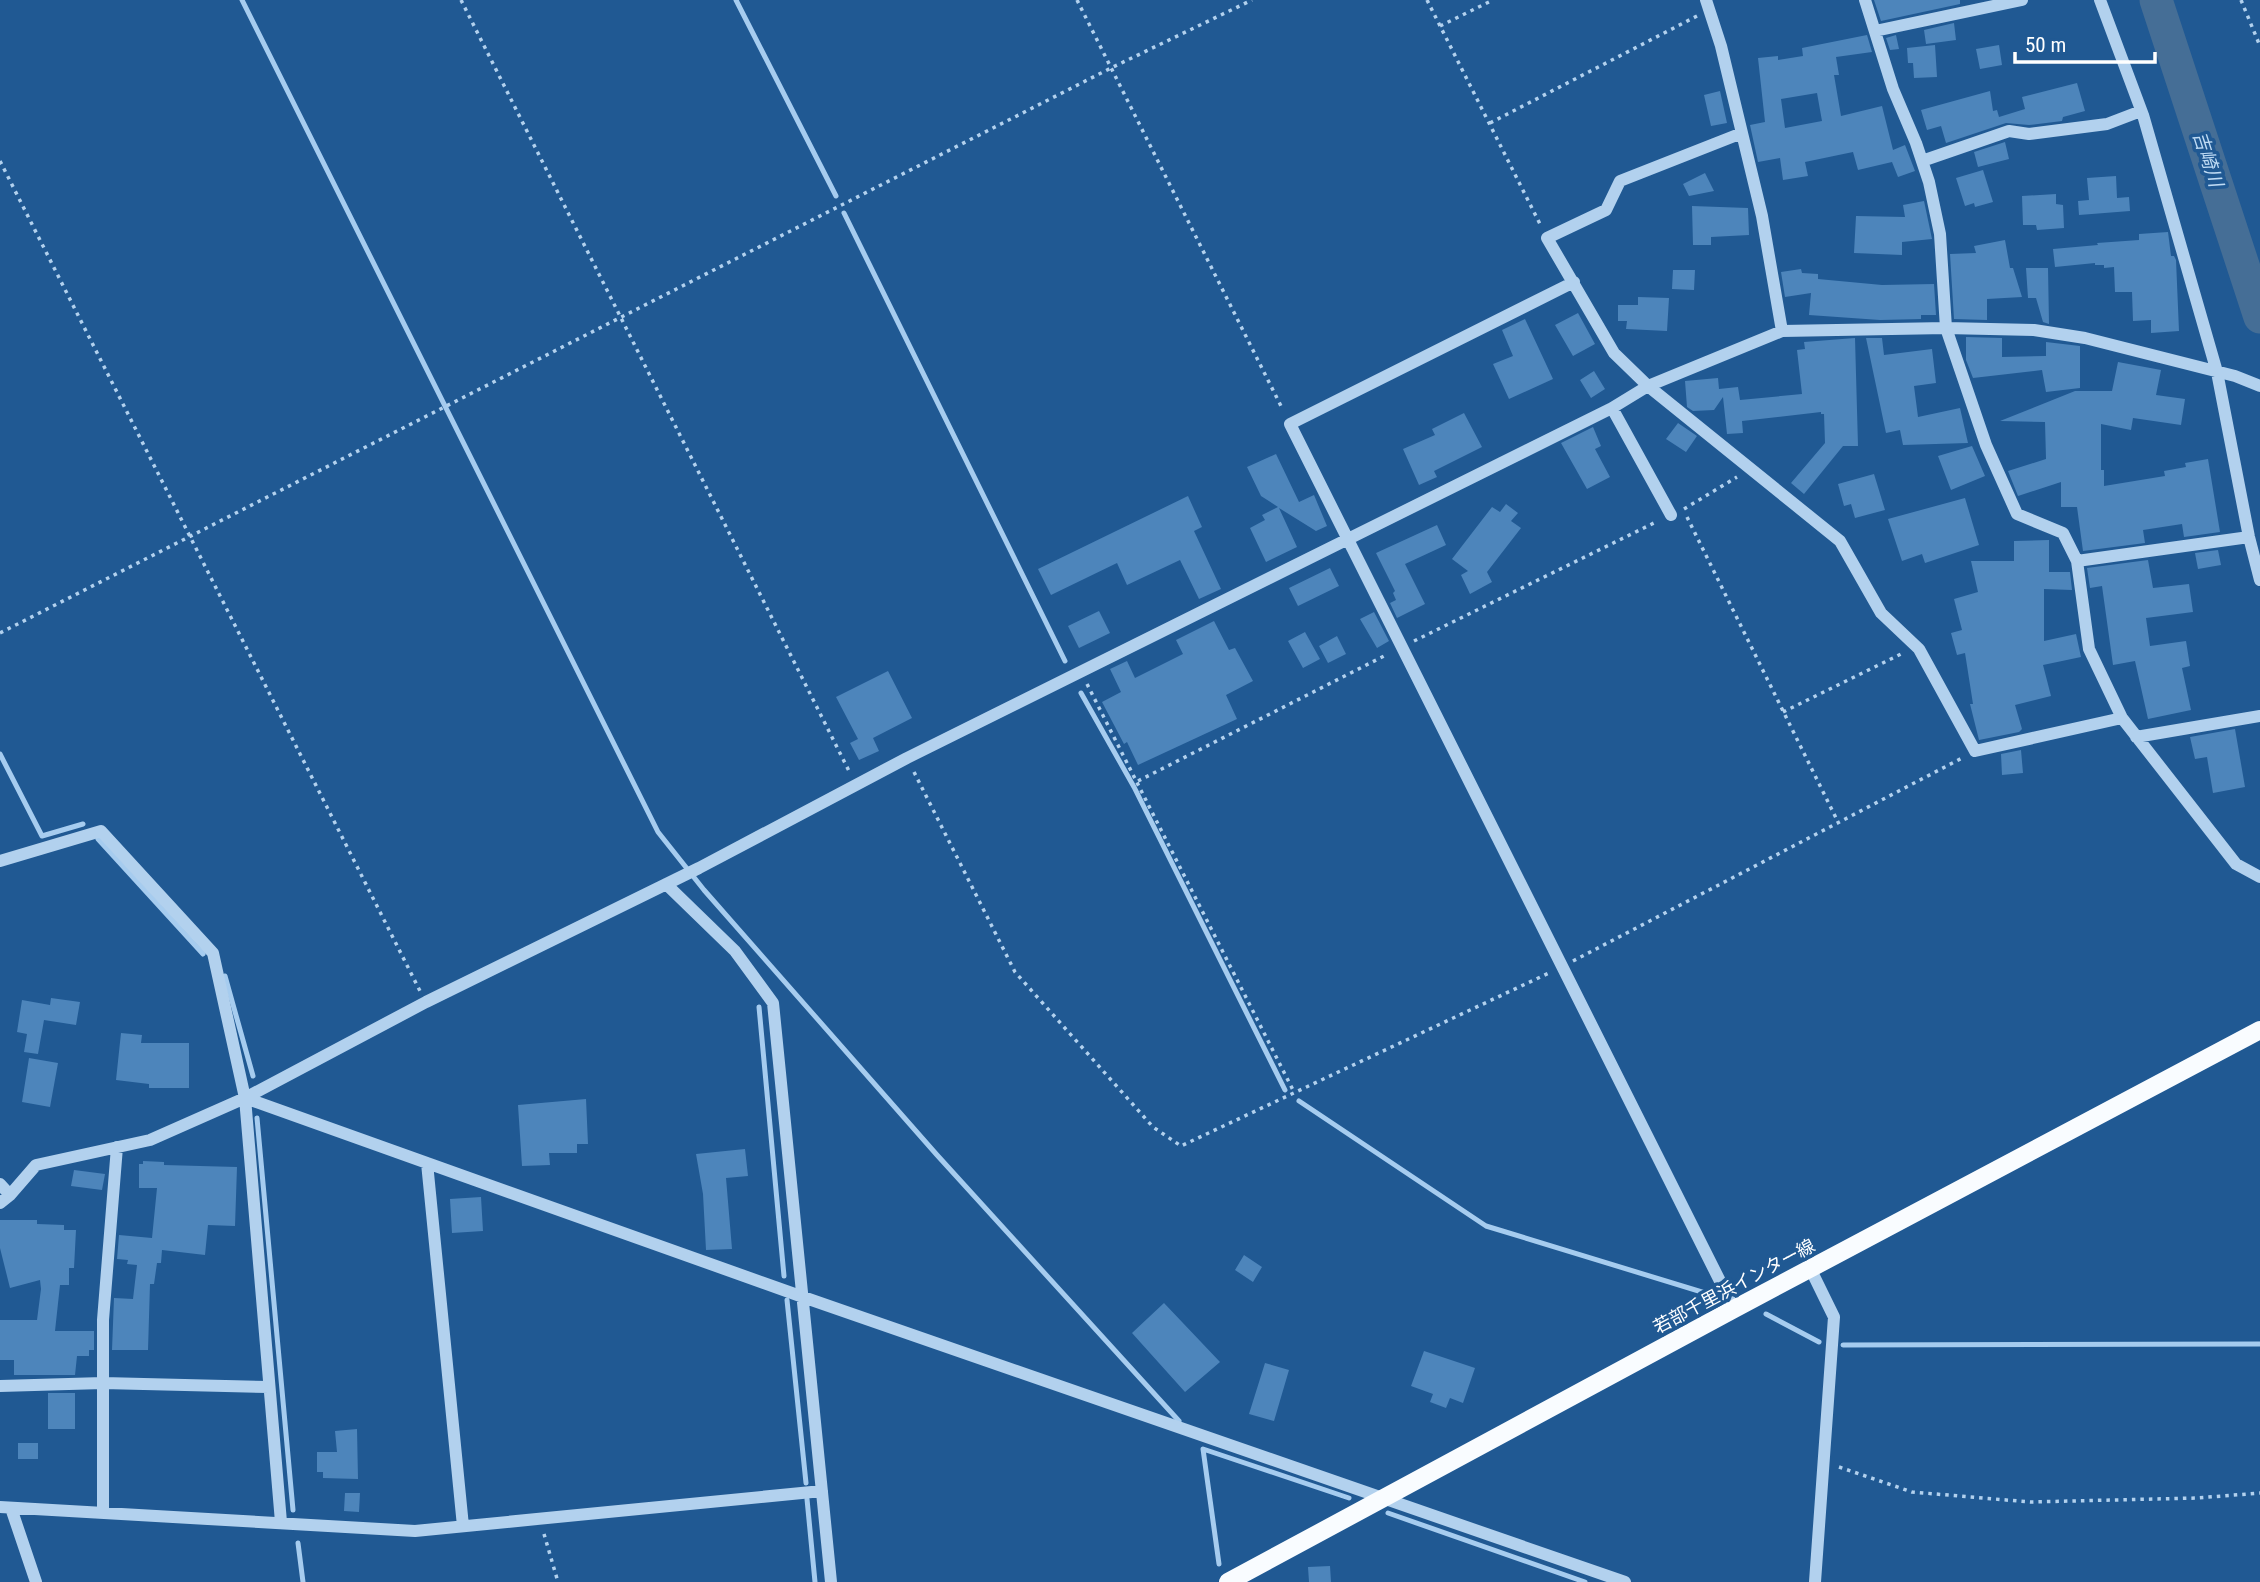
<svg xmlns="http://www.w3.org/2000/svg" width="2260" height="1582" font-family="'Roboto Condensed','Noto Sans JP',sans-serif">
<rect width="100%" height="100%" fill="#205993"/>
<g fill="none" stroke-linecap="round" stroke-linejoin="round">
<path stroke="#a6ccef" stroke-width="5" d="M242,0L658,832L704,890L937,1155L1179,1421
M736,0L836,196
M844,213L1065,661
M1081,693L1134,787L1285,1090
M0,754L42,836L83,824
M98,839L203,954
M225,976L253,1076
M759,1007L784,1276
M1299,1101L1486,1226L1715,1296
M257,1118L293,1510
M787,1300L806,1483
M1766,1314L1819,1342
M1843,1345L2260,1344
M807,1499L815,1582
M1388,1513L1585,1582
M298,1543L303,1582
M1219,1564L1203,1449L1349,1498"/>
<path stroke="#456e96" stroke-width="33" d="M2156,0L2260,317"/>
</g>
<path fill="#4d85bb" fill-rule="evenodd" d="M1874,0H1960V4L1881,21Z
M1954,23L1956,40L1926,44L1924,30Z
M1867,35L1872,52L1836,57L1839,75H1834L1841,116L1882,106L1893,150L1905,145L1915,171L1898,177L1892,162L1858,170L1853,152L1805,162L1808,176L1783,180L1780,158L1758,162L1750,125L1765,122L1758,58L1778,56V60L1803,56L1802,48ZM1817,93L1822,121L1785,128L1781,99Z
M1896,35L1899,49L1890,50L1886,38Z
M1935,45L1937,77L1914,78L1913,63H1908L1907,48Z
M1999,45L2002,65L1980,69L1976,49Z
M2077,83L2085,111L2063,117L2062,121L2029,125L2006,123L1946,143L1941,126L1927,130L1921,110L1990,91L1993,111L1997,110L1999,117L2025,109L2022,97Z
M1720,91L1727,123L1711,126L1704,95Z
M2005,142L2009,159L1978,167L1974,152Z
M1983,170L1993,202L1975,207L1974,203L1965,206L1956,178Z
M1705,173L1714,191L1689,196L1683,184Z
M2116,176L2117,198L2129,197L2130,211L2079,215L2078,201L2089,200L2087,178Z
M2056,194V204L2063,205L2064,228L2037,230L2036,225H2023L2022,196Z
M1924,201L1932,239L1902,242V255L1854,253L1856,216L1905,217L1903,205Z
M1692,206L1748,208L1749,235L1711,237V245H1693Z
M2168,232L2171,256H2174L2176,260L2179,331L2151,333V320L2133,321L2132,292H2115L2114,267L2104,268V265H2095V263L2055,267L2053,249L2098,245L2097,243L2139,240V234Z
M2005,240L2010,268H2013L2022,297L1987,299V320L1954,319L1950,254L1976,253L1974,246Z
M2026,268H2048L2049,324L2043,322L2036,298H2028Z
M1801,269L1802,273L1818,274V279L1882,285L1934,284L1936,315H1921V319L1880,320L1809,315L1811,293L1785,297L1781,272Z
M1673,270H1695L1694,290L1672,289Z
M1638,297L1669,298L1667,331L1626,329L1627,321H1618V305H1638Z
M1578,313L1595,344L1573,356L1555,325Z
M1525,319L1553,379L1509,399L1493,364L1513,356L1502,330Z
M1966,337L2002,338V357L2046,356V342L2080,346V388L2046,392L2042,370L1973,378L1966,360Z
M1855,338L1858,446H1843L1804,494L1791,483L1825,443L1824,414H1821V412L1742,421L1743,433L1727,434L1723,397L1714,410L1693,411L1687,407L1685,381L1718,378L1719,389L1738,387L1740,400L1802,394L1797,350L1805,349L1804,342Z
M1866,338H1882L1884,355L1932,349L1936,383L1914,386L1918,417L1960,408L1968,443L1903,445L1900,430L1886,433Z
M2118,362L2161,370L2156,395L2185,399L2181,425L2133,418L2131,430L2101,424V470H2104V486L2165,476L2164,471L2186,467L2185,463L2208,459L2220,532L2184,537L2182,524L2143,530L2145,543L2083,551L2077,507H2061V482L2018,496L2008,471L2046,459L2045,422L2000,421L2075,391H2112Z
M1594,371L1605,389L1591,398L1580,380Z
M1464,413L1482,447L1434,471L1437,477L1419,485L1403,449L1435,435L1432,429Z
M1678,423L1697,436L1686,452L1666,439Z
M1593,427L1601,446L1595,449L1610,477L1587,489L1561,443Z
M1972,446L1985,476L1951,490L1938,456Z
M1276,454L1299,502L1314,495L1327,526L1316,531L1279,508L1297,547L1266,562L1250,528L1265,520L1262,515L1278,507L1261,496L1247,467Z
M1874,474L1885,510L1855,518L1851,504L1844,506L1838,484Z
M1188,496L1202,527L1194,531L1221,589L1199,599L1180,560L1127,585L1117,563L1051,595L1038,569Z
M1965,498L1979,545L1925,563L1922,554L1902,561L1888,519Z
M1506,504L1518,513L1511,521L1521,528L1487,572L1492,582L1470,594L1461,575L1468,571L1452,559L1492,507L1500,512Z
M1437,525L1446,545L1405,564L1425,604L1397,618L1390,603L1396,600L1393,593L1395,591L1376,553Z
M2049,540V572H2070L2072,590L2044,589V641L2076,634L2081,657L2043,665L2051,696L2015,705L2022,729L2019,732L1979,740L1970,704H1973L1965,653L1957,655L1951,633L1962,630L1954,599L1978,592L1971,561H2014V541Z
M2218,550L2221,565L2198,569L2195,553Z
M2148,560L2153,588L2189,584L2193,612L2146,618L2150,646L2186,641L2190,666L2182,668L2191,710L2148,719L2135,661L2113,665L2102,586L2090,588L2087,568Z
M1330,568L1339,586L1298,606L1289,588Z
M1099,611L1110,633L1079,648L1068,626Z
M1374,612L1389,641L1377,648L1360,619Z
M1214,621L1229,650L1235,648L1253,681L1226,695L1237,719L1138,765L1127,742L1124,744L1102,702L1121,692L1110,669L1127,661L1135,678L1183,654L1176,640Z
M1305,632L1320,659L1303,668L1288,641Z
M1337,636L1346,654L1328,663L1319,646Z
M888,671L912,718L873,738L879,751L859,760L850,743L858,739L836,697Z
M2235,729L2245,787L2213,793L2207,757L2195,759L2190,737Z
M2021,750L2023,773L2002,775L2001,754Z
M51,998L80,1002L76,1025L44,1020L38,1054L24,1052L27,1034L17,1032L22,1000L50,1005Z
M121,1033L142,1035L141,1043H189V1088H149V1084L116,1080Z
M29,1058L58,1063L50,1107L22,1102Z
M586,1099L588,1144H577V1153H549L550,1165L522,1166L518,1105Z
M745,1149L748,1176L726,1178L732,1249L706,1250L703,1194L696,1154Z
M143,1161L164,1162V1165L237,1167L235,1226L208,1225L205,1255L162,1250L161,1263H157L154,1284H150L148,1350H112L114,1298L133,1299L137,1265L127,1264L128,1260L117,1259L119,1235L152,1238L157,1188H139V1164H143Z
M74,1170L105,1174L102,1190L71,1186Z
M481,1197L483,1231L452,1233L450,1199Z
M0,1220H37V1224L64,1225V1230H76L74,1268H69V1285H60L55,1331H94V1350H89V1356H77L75,1375H14V1360H0V1320H37L41,1289L40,1280L10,1288L0,1248Z
M1244,1255L1262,1267L1253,1282L1235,1270Z
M1164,1303L1220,1362L1185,1392L1132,1333Z
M1424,1351L1475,1368L1463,1403L1450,1398L1446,1408L1430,1402L1433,1394L1411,1386Z
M1265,1363L1289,1370L1274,1421L1249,1414Z
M48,1393H75V1429H48Z
M357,1429L358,1479L323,1478V1472H317V1452H337L335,1431Z
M18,1443H38V1459H18Z
M345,1493H360L359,1512L344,1511Z
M1330,1566L1331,1582H1309L1308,1567Z"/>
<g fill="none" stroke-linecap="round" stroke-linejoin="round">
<path stroke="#b2d1ee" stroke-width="3.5" stroke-dasharray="3.5 5" stroke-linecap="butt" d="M461,0L849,771
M1077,0L1283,410
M1427,0L1541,226
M2241,0L2260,46
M1440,26L1493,0
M1490,123L1697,16
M0,161L420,991
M1684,509L1737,477
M1687,517L1838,822
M0,633L1111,68L1252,0
M1414,641L1658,521
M1087,684L1294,1092
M1783,712L1901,654
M914,772L1015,972L1153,1127L1181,1146L1551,972
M1138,781L1388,654
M1573,961L1964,757
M1839,1467L1912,1492L2030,1502L2197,1498L2260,1493
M544,1534L558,1582"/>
<path stroke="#b2d1ee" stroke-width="12" d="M1706,0L1721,46L1762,216L1782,331
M1865,0L1893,89L1916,143L1929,182L1940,234L1946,328L1986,445L2017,514L2063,533L2077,561L2089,649L2122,718L2236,864L2260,877
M2100,0L2143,115L2217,372L2249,537L2260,580
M1875,31L2022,0
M1742,133L1620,181L1606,210L1547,238L1614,353L1648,386L1840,541L1881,613L1919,649L1975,751L2122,718
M1922,161L2009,131L2029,134L2107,124L2141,111
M1574,282L1290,424L1734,1309
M1612,408L1671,515
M2077,561L2249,537
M2136,737L2260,716
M0,861L101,831L213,953L245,1098L281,1522
M666,884L735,951L773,1003L831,1582
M245,1098L803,1297L1625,1582
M427,1163L463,1526
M0,1184L10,1195
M0,1203L10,1195L36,1165L150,1140L245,1098L426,1002L699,868L907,758L1612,408L1648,386L1782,331L1946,328L2034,330L2085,338L2235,376L2260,386
M1811,1270L1834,1317L1815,1582
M0,1386L103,1383L269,1387
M0,1507L415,1531L822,1491
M11,1508L36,1582
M103,1513V1320L117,1147"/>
<path stroke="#f9fcff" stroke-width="18" d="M1228,1582L1734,1309L2260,1030"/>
</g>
<g text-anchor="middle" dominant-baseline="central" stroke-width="7" stroke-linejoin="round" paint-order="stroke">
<g font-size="18" fill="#fff" stroke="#205993">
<text transform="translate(1734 1286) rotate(-28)">若部千里浜インター線</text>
</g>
<g font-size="19" font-style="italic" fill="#bfdbf4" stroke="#205993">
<text transform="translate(2208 159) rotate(72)">吉崎川</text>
</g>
</g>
<path d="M2015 52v10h140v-10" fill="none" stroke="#ffffff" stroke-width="3.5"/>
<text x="2025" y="52" font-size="21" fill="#ffffff" stroke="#205993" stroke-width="5" paint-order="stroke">50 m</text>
</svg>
